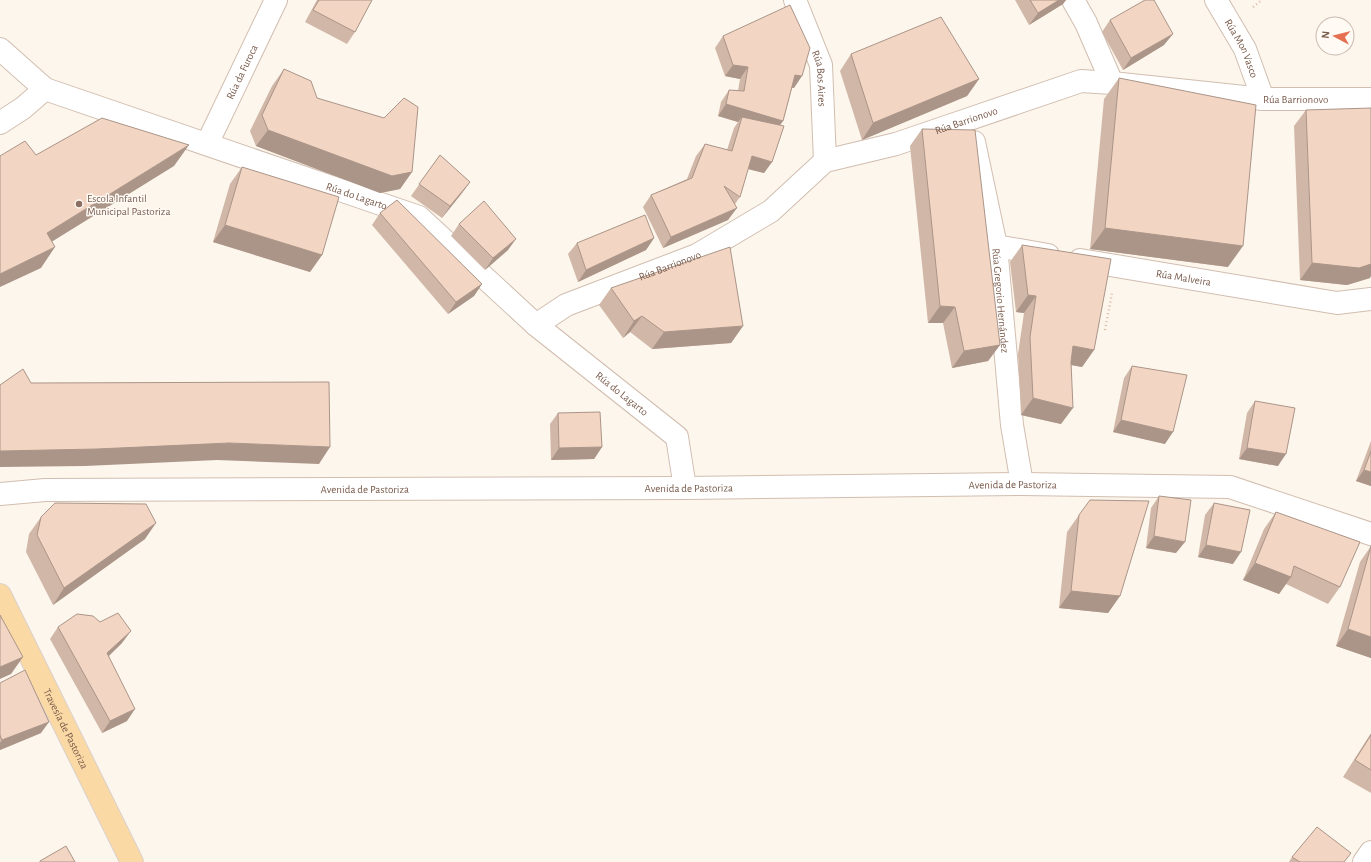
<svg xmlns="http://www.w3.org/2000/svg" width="1371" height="862" font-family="'Alegreya Sans',sans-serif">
<rect width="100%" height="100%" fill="#fdf6ec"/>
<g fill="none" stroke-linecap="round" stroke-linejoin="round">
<g stroke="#d1beb0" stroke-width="24">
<g id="minor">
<path id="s1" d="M795,0L821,65L825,161"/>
<path d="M1073,0L1086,23L1112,83"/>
<path id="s2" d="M1216,0L1245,49L1263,99"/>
<path d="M0,49L45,89"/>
<path id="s3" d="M0,123L23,108L45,89L419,217L536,325L677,437L685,488"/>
<path id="s4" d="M974,142L996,246L1012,425L1022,484"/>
<path id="s5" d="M207,144L276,0"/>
<path d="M996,246L1048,255"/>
<path id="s6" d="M1080,260L1337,303L1371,299"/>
<path id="s7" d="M536,325L566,305L697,255L771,211L825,161L896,144L1081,81L1112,83L1263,99H1371"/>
<path id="s8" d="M0,494L45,490L685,488L1022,484L1230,487L1371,534"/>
<path d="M1364,862L1371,852"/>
</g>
</g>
<g stroke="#dad1cd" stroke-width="24">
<g id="major">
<path id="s9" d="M0,595L132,862"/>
</g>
</g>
<path stroke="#d9b8a5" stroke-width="2.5" stroke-dasharray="1 3" stroke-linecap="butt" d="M1253,7L1262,0
M1105,330L1112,293"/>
<use href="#minor" stroke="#fff" stroke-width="22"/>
<use href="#major" stroke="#fbd9a5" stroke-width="22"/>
</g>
<path fill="#d1b7a8" d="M317,0H372L355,32L347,44L305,22Z
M1015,0H1066L1063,4L1029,25Z
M1110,20L1164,45L1123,70L1102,32Z
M723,36L794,88H792L783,121L780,125L772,162L764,173L748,169L740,197L735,204L728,220L663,248L643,207L651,195L687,179L696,156L705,144L727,150L734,128L738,122L718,116L721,102L729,90L738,91L740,79L725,76L715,48Z
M851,54L979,79L967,96L862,140L840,71Z
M284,69L317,98L412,172L400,189L380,193L256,146L250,131L272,86Z
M1119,78L1228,267L1090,249L1104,99Z
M1306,110L1370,278L1347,285L1300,280L1294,126Z
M922,129L1000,345L988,361L952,368L943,323H928L910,146Z
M440,155L470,182L462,193L442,218L411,196Z
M242,167L322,255L310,272L213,242L230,184Z
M380,213L482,284L474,296L448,314L372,225Z
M459,224L508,250L485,270L451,236Z
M654,238L646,250L578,282L568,254L577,243Z
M1022,245L1094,350L1082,367L1071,365L1061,424L1021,415L1018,354L1024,313L1016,312L1010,262Z
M611,288L743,326L731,343L652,349L630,332L623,338L599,305Z
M1132,366L1165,444L1113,432L1124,378Z
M1255,401L1278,466L1239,459L1247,413Z
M558,413L602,447L594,459L551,460L550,424Z
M1371,441V486L1356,481Z
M1159,496L1176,553L1146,548L1151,508Z
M1214,503L1233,564L1198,557L1205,515Z
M1276,512L1340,587L1328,604L1286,584L1279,594L1243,580L1264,529Z
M1079,515L1120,596L1108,613L1059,608L1067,532Z
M41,517L145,539L53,605L26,552L29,534Z
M1371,546V658L1336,646L1360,562Z
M58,627L122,643L109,656L127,721L102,733L50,639Z
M0,683L41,733L0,750Z
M1371,733V793L1343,777Z
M1292,857L1345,862H1289Z"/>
<path fill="#aa9588" d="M1059,0H1066L1063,4L1029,25L1038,13Z
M1173,34L1164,45L1123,70L1131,58Z
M733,65L748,67L740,79L725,76Z
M795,75L802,76L794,88L787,87Z
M979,79L967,96L862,140L873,123Z
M726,104L783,121L774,133L742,117L738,122L718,116Z
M268,130L412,172L400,189L380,193L256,146Z
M189,145L174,166L32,254L47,233Z
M752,156L772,162L764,173L744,168Z
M470,182L462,193L442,218L450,206Z
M737,208L728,220L663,248L671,237Z
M225,225L322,255L310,272L213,242Z
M1105,228L1243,246L1228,267L1090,249Z
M654,238L646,250L578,282L586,270Z
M516,239L508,250L485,270L493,258Z
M55,247L41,268L0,287V274Z
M1312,263L1371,264V276L1370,278L1347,285L1300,280Z
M482,284L474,296L448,314L456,302Z
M1028,295L1036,296L1024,313L1016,312Z
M940,306L955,307L943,323H928Z
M642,316L630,332L623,338L634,321Z
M743,326L731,343L652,349L664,332Z
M1000,345L988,361L952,368L964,351Z
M1073,346L1094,350L1082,367L1061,363Z
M1033,398L1073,408L1061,424L1021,415Z
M1121,420L1173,432L1165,444L1113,432Z
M229,443L330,447L319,464L217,460L85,466L0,467V451Z
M602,447L594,459L551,460L559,448Z
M1247,448L1286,454L1278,466L1239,459Z
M1364,470L1371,472V486L1356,481Z
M156,523L145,539L53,605L64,588Z
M1154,536L1185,542L1176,553L1146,548Z
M1206,545L1241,552L1233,564L1198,557Z
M1255,563L1291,577L1279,594L1243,580Z
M1071,591L1120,596L1108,613L1059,608Z
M1348,629L1371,637V658L1336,646Z
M131,631L122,643L99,665L107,653Z
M23,657L11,674L0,679V667Z
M135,709L127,721L102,733L110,721Z
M49,722L41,733L0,750V743L2,740Z"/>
<path fill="#f3d5c3" stroke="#aa9588" d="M319,0H372L355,32L313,10Z
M1030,0H1059L1038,13Z
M1145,0H1154L1173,34L1131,58L1110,20Z
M790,5L810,48L802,76L795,75L783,121L726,104L729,90L744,91L748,67L733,65L723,36Z
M941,17L979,79L873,123L851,54Z
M284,69L311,81L317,98L384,118L404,98L418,107L412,172L392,176L268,130L262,115Z
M1119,78L1256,105L1243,246L1105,228Z
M1371,108V264L1359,268L1312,263L1306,110Z
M742,117L784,126L772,162L752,156L740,197L724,186L737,208L671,237L651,195L692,178L705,144L732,151Z
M102,118L189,145L47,233L55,247L0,274V156L25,141L36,155Z
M922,129L975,130L1000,345L964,351L955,307L940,306Z
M440,155L470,182L450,206L419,184Z
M242,167L339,197L322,255L225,225Z
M397,200L482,284L456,302L380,213Z
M484,201L516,239L493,258L459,224Z
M645,215L654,238L586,270L577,243Z
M1022,245L1111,259L1094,350L1073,346L1071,362L1073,408L1033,398L1030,337L1036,296L1028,295Z
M730,247L743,326L664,332L642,316L634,321L611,288Z
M1132,366L1187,375L1173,432L1121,420Z
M23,369L31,383L329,382L330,447L229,443L97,449L0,451V385Z
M1255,401L1295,408L1286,454L1247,448Z
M600,412L602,447L559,448L558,413Z
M1371,451V472L1364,470Z
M1159,496L1191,500L1185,542L1154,536Z
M1090,500L1149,501L1120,596L1071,591L1079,515Z
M55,503L146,504L156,523L64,588L37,535L41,517Z
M1214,503L1250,510L1241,552L1206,545Z
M1276,512L1360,542L1340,587L1294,566L1291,577L1255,563Z
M1371,546V637L1348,629Z
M118,613L131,631L107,653L135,709L110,721L58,627L77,614L93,616L100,622Z
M0,615L23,657L0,667Z
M25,670L49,722L2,740L0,735V683Z
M1371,735V770L1355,760Z
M1317,827L1351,853L1344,862H1300L1292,857Z
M66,846L75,862H40V861Z"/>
<circle fill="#8d6e63" stroke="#fffaf3" stroke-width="1.5" cx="79" cy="204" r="4"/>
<g text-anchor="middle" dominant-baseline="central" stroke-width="3" stroke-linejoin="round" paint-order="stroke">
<g font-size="11" fill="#7a5c4d" stroke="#fffaf3">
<text stroke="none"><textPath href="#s2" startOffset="55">Rúa Mon Vasco</textPath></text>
<text stroke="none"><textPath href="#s5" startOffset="80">Rúa da Furoca</textPath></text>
<text stroke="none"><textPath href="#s1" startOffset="83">Rúa Bos Aires</textPath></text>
<text stroke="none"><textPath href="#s7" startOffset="820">Rúa Barrionovo</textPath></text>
<text stroke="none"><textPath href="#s7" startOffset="483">Rúa Barrionovo</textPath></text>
<text stroke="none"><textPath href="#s3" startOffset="386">Rúa do Lagarto</textPath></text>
<text stroke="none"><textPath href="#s7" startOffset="147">Rúa Barrionovo</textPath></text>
<text stroke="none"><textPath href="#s6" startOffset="105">Rúa Malveira</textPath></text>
<text stroke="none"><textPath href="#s4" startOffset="161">Rúa Gregorio Hernández</textPath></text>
<text stroke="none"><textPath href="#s3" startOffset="721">Rúa do Lagarto</textPath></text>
<text stroke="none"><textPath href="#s8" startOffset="1013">Avenida de Pastoriza</textPath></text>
<text stroke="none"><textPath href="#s8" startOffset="689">Avenida de Pastoriza</textPath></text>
<text stroke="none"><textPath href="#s8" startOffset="365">Avenida de Pastoriza</textPath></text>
<text stroke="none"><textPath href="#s9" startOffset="149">Travesía de Pastoriza</textPath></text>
</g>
<g font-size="11" fill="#785e54" stroke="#fffaf3" text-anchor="start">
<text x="87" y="198">Escola Infantil<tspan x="87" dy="13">Municipal Pastoriza</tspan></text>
</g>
</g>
<g transform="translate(1335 36) rotate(277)"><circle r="19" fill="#fffaf3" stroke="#cabbb1"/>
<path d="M0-3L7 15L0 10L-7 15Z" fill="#e76f51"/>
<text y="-6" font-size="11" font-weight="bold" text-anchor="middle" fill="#7a5c4d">N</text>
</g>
</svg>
